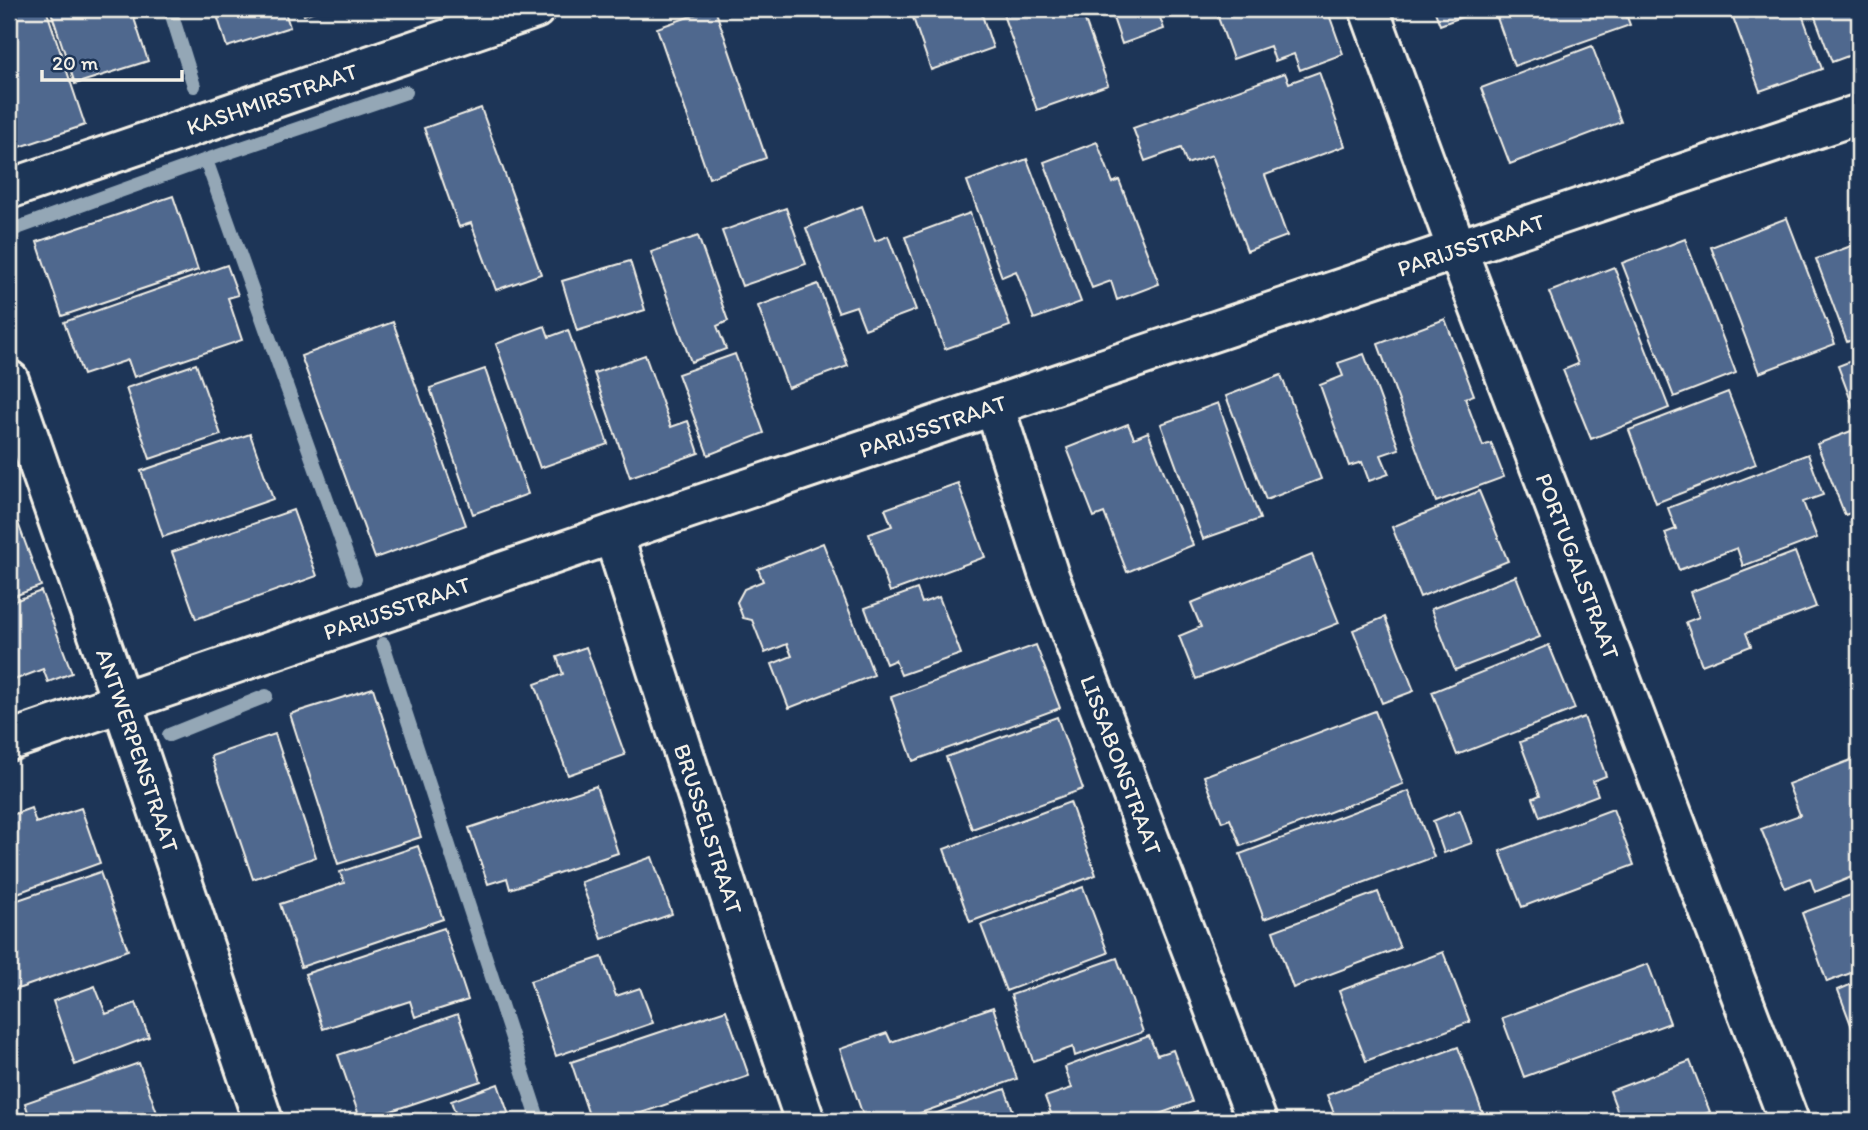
<svg xmlns="http://www.w3.org/2000/svg" width="1868" height="1130" font-family="Itim,sans-serif">
<rect width="100%" height="100%" fill="#1d3557"/>
<filter id="ink" filterUnits="userSpaceOnUse"><feTurbulence type="fractalNoise" baseFrequency=".0143" numOctaves="2"/><feDisplacementMap in="SourceGraphic" scale="14" xChannelSelector="R" yChannelSelector="G"/><feConvolveMatrix kernelMatrix="1 2 1 2 8 2 1 2 1" color-interpolation-filters="sRGB"/></filter>
<g filter="url(#ink)">
<g fill="none" stroke-linecap="round" stroke-linejoin="round">
<path stroke="#94a7b6" stroke-width="14" d="M170,9L194,86
M206,160L355,579
M9,231L206,160L406,92
M383,644L539,1121
M169,735L266,696"/>
</g>
<path fill="#4f688e" stroke="#f4f1e8" stroke-width="2" d="M9,9H46L85,125L20,147L9,114Z
M50,9H131L148,61L75,84Z
M215,9H284L290,27L227,47Z
M302,9H321L304,15Z
M711,9H715L766,158L709,178L657,28Z
M910,9H980L993,48L931,70Z
M1001,9H1081L1108,85L1037,110Z
M1110,9H1157L1164,29L1122,44Z
M1215,9H1327L1343,54L1300,70L1294,54L1275,61L1270,46L1233,59Z
M1434,9H1483L1440,25Z
M1494,9H1624L1630,25L1514,66Z
M1730,9H1800L1822,69L1760,91Z
M1812,9H1859V52L1832,62Z
M1592,46L1621,122L1510,164L1481,88Z
M1319,72L1345,146L1265,175L1287,236L1247,251L1212,155L1187,164L1181,148L1145,161L1133,128L1285,73L1289,83Z
M481,108L541,274L496,290L471,223L459,227L424,128Z
M1097,142L1113,183L1119,180L1159,284L1117,300L1111,281L1092,288L1044,162Z
M1027,159L1081,302L1034,319L1016,271L1002,277L967,181Z
M1859,172V191L1853,174Z
M173,196L198,270L62,316L37,242Z
M862,206L875,241L888,236L916,310L865,329L856,306L838,312L806,228Z
M786,208L806,264L742,286L722,231Z
M970,213L1010,326L945,349L905,237Z
M1787,218L1835,344L1759,373L1711,247Z
M698,236L728,321L717,326L726,349L691,362L651,252Z
M1685,239L1736,373L1674,397L1622,263Z
M1859,243V337L1847,342L1816,259Z
M630,261L645,310L577,331L562,281Z
M227,265L238,295L228,298L242,340L134,377L128,360L83,375L64,322Z
M1614,267L1669,408L1591,439L1563,370L1578,364L1549,292Z
M818,284L848,366L788,388L758,306Z
M1445,319L1474,395L1465,398L1483,446L1491,443L1504,477L1436,502L1378,344Z
M393,322L466,525L375,558L301,356Z
M545,326L549,337L568,330L608,444L540,468L496,344Z
M735,354L764,433L708,455L678,374Z
M1364,354L1399,449L1381,455L1389,474L1369,481L1362,462L1349,466L1320,385L1343,376L1338,363Z
M645,355L671,427L688,421L699,453L630,477L594,373Z
M1859,358V422L1838,366Z
M196,364L221,435L150,459L126,388Z
M485,369L528,494L473,514L430,388Z
M1281,375L1321,479L1266,500L1226,396Z
M1728,392L1756,464L1656,503L1629,430Z
M1218,403L1260,519L1203,539L1161,424Z
M1128,424L1134,438L1148,432L1193,545L1127,572L1104,513L1094,517L1067,448Z
M1859,428V510L1845,515L1817,444Z
M250,434L273,499L163,537L141,471Z
M1808,454L1823,495L1803,502L1817,538L1743,566L1737,548L1679,570L1665,533L1676,529L1668,508Z
M958,483L985,557L890,592L869,534L892,526L885,509Z
M1479,491L1508,561L1420,597L1392,527Z
M293,510L317,576L196,619L172,552Z
M1859,520V547L1850,523Z
M18,523L41,586L9,598V526Z
M823,543L874,675L789,708L772,664L792,656L787,644L765,653L752,620L743,618L737,602L744,589L763,581L758,569Z
M1795,552L1816,607L1746,633L1751,646L1702,665L1686,622L1699,617L1690,592Z
M1312,555L1339,623L1196,679L1179,636L1201,627L1191,603Z
M1516,576L1540,637L1455,670L1431,609Z
M917,589L922,603L939,597L961,654L901,675L895,660L886,664L865,608Z
M41,591L72,673L48,682L43,669L9,682V603Z
M1385,617L1414,691L1382,703L1353,630Z
M1036,645L1060,708L913,761L891,697Z
M1549,645L1575,709L1457,755L1432,692Z
M586,647L625,755L568,775L535,684L563,674L557,657Z
M373,688L421,837L338,864L290,714Z
M1375,711L1403,784L1241,846L1230,819L1222,822L1204,776Z
M1057,717L1083,789L972,829L946,757Z
M1584,717L1606,776L1593,781L1598,795L1540,817L1533,798L1540,795L1520,742Z
M275,734L316,857L253,879L211,756Z
M1859,757V874L1815,892L1810,878L1785,888L1761,829L1800,815L1788,784Z
M596,786L618,853L510,889L507,878L488,884L469,828Z
M1409,791L1434,857L1264,919L1240,854Z
M1070,802L1096,875L970,922L944,849Z
M31,808L36,823L81,808L100,863L9,896V816Z
M1613,809L1634,865L1522,907L1500,851Z
M1460,810L1472,843L1444,853L1433,821Z
M418,846L443,919L301,967L280,904L344,883L340,872Z
M652,857L672,914L602,939L581,882Z
M100,872L128,950L9,992V903Z
M1083,887L1108,953L1006,991L981,925Z
M1378,892L1400,948L1293,988L1273,931Z
M1859,892V970L1827,982L1802,913Z
M444,928L468,1000L415,1017L410,1001L323,1029L305,974Z
M1443,952L1470,1022L1366,1061L1339,991Z
M602,957L616,996L640,988L653,1023L556,1056L530,981Z
M1117,958L1143,1032L1075,1056L1073,1047L1033,1061L1011,995Z
M1648,964L1670,1023L1524,1077L1502,1018Z
M1859,981V1046L1838,990Z
M95,986L106,1014L136,1003L149,1037L75,1065L53,1001Z
M993,1007L1017,1079L898,1121H865L840,1049L887,1033L891,1042Z
M726,1010L749,1076L618,1121H591L571,1062Z
M458,1014L481,1081L361,1121L338,1055Z
M1149,1036L1157,1055L1173,1050L1192,1102L1140,1121H1054L1045,1097L1072,1088L1065,1067Z
M1458,1047L1483,1114L1463,1121H1337L1327,1095Z
M1690,1061L1710,1112L1686,1121H1621L1610,1091Z
M139,1063L160,1121H31L25,1103Z
M498,1084L511,1121H458L451,1101Z
M1005,1089L1017,1121H915Z
M1197,1111L1201,1121H1168Z
M676,1112L680,1121H650Z"/>
<g fill="none" stroke-linecap="round" stroke-linejoin="round">
<g stroke="#f4f1e8" stroke-width="44">
<g id="minor">
<path id="s1" d="M1369,9L1457,249L1789,1121"/>
<path id="s2" d="M9,189L535,9"/>
<path id="s3" d="M9,380L122,703L263,1121"/>
<path id="s4" d="M994,405L1048,573L1257,1121"/>
<path id="s5" d="M613,534L759,986L805,1121"/>
<path id="s6" d="M9,741L613,534L1859,114"/>
</g>
</g>
<use href="#minor" stroke="#1d3557" stroke-width="38"/>
</g>
</g>
<g text-anchor="middle" dominant-baseline="central" stroke-width="6" stroke-linejoin="round" paint-order="stroke">
<g font-size="23" fill="#f4f1e8" stroke="#1d3557">
<text stroke="none"><textPath href="#s2" startOffset="278">KASHMIRSTRAAT</textPath></text>
<text stroke="none"><textPath href="#s6" startOffset="1544">PARIJSSTRAAT</textPath></text>
<text stroke="none"><textPath href="#s6" startOffset="976">PARIJSSTRAAT</textPath></text>
<text stroke="none"><textPath href="#s1" startOffset="595">PORTUGALSTRAAT</textPath></text>
<text stroke="none"><textPath href="#s6" startOffset="410">PARIJSSTRAAT</textPath></text>
<text stroke="none"><textPath href="#s3" startOffset="392">ANTWERPENSTRAAT</textPath></text>
<text stroke="none"><textPath href="#s4" startOffset="382">LISSABONSTRAAT</textPath></text>
<text stroke="none"><textPath href="#s5" startOffset="310">BRUSSELSTRAAT</textPath></text>
</g>
</g>
<rect width="1868" height="1130" fill="none" stroke="#1d3557" stroke-width="35"/>
<rect x="18" y="18" width="1833" height="1095" fill="none" stroke="#f4f1e8" stroke-width="2.5" filter="url(#ink)"/>
<path d="M42 70v10h140v-10" fill="none" stroke="#f4f1e8" stroke-width="3.5"/>
<text x="52" y="70" font-size="21" fill="#f4f1e8" stroke="#1d3557" stroke-width="5" paint-order="stroke">20 m</text>
</svg>
